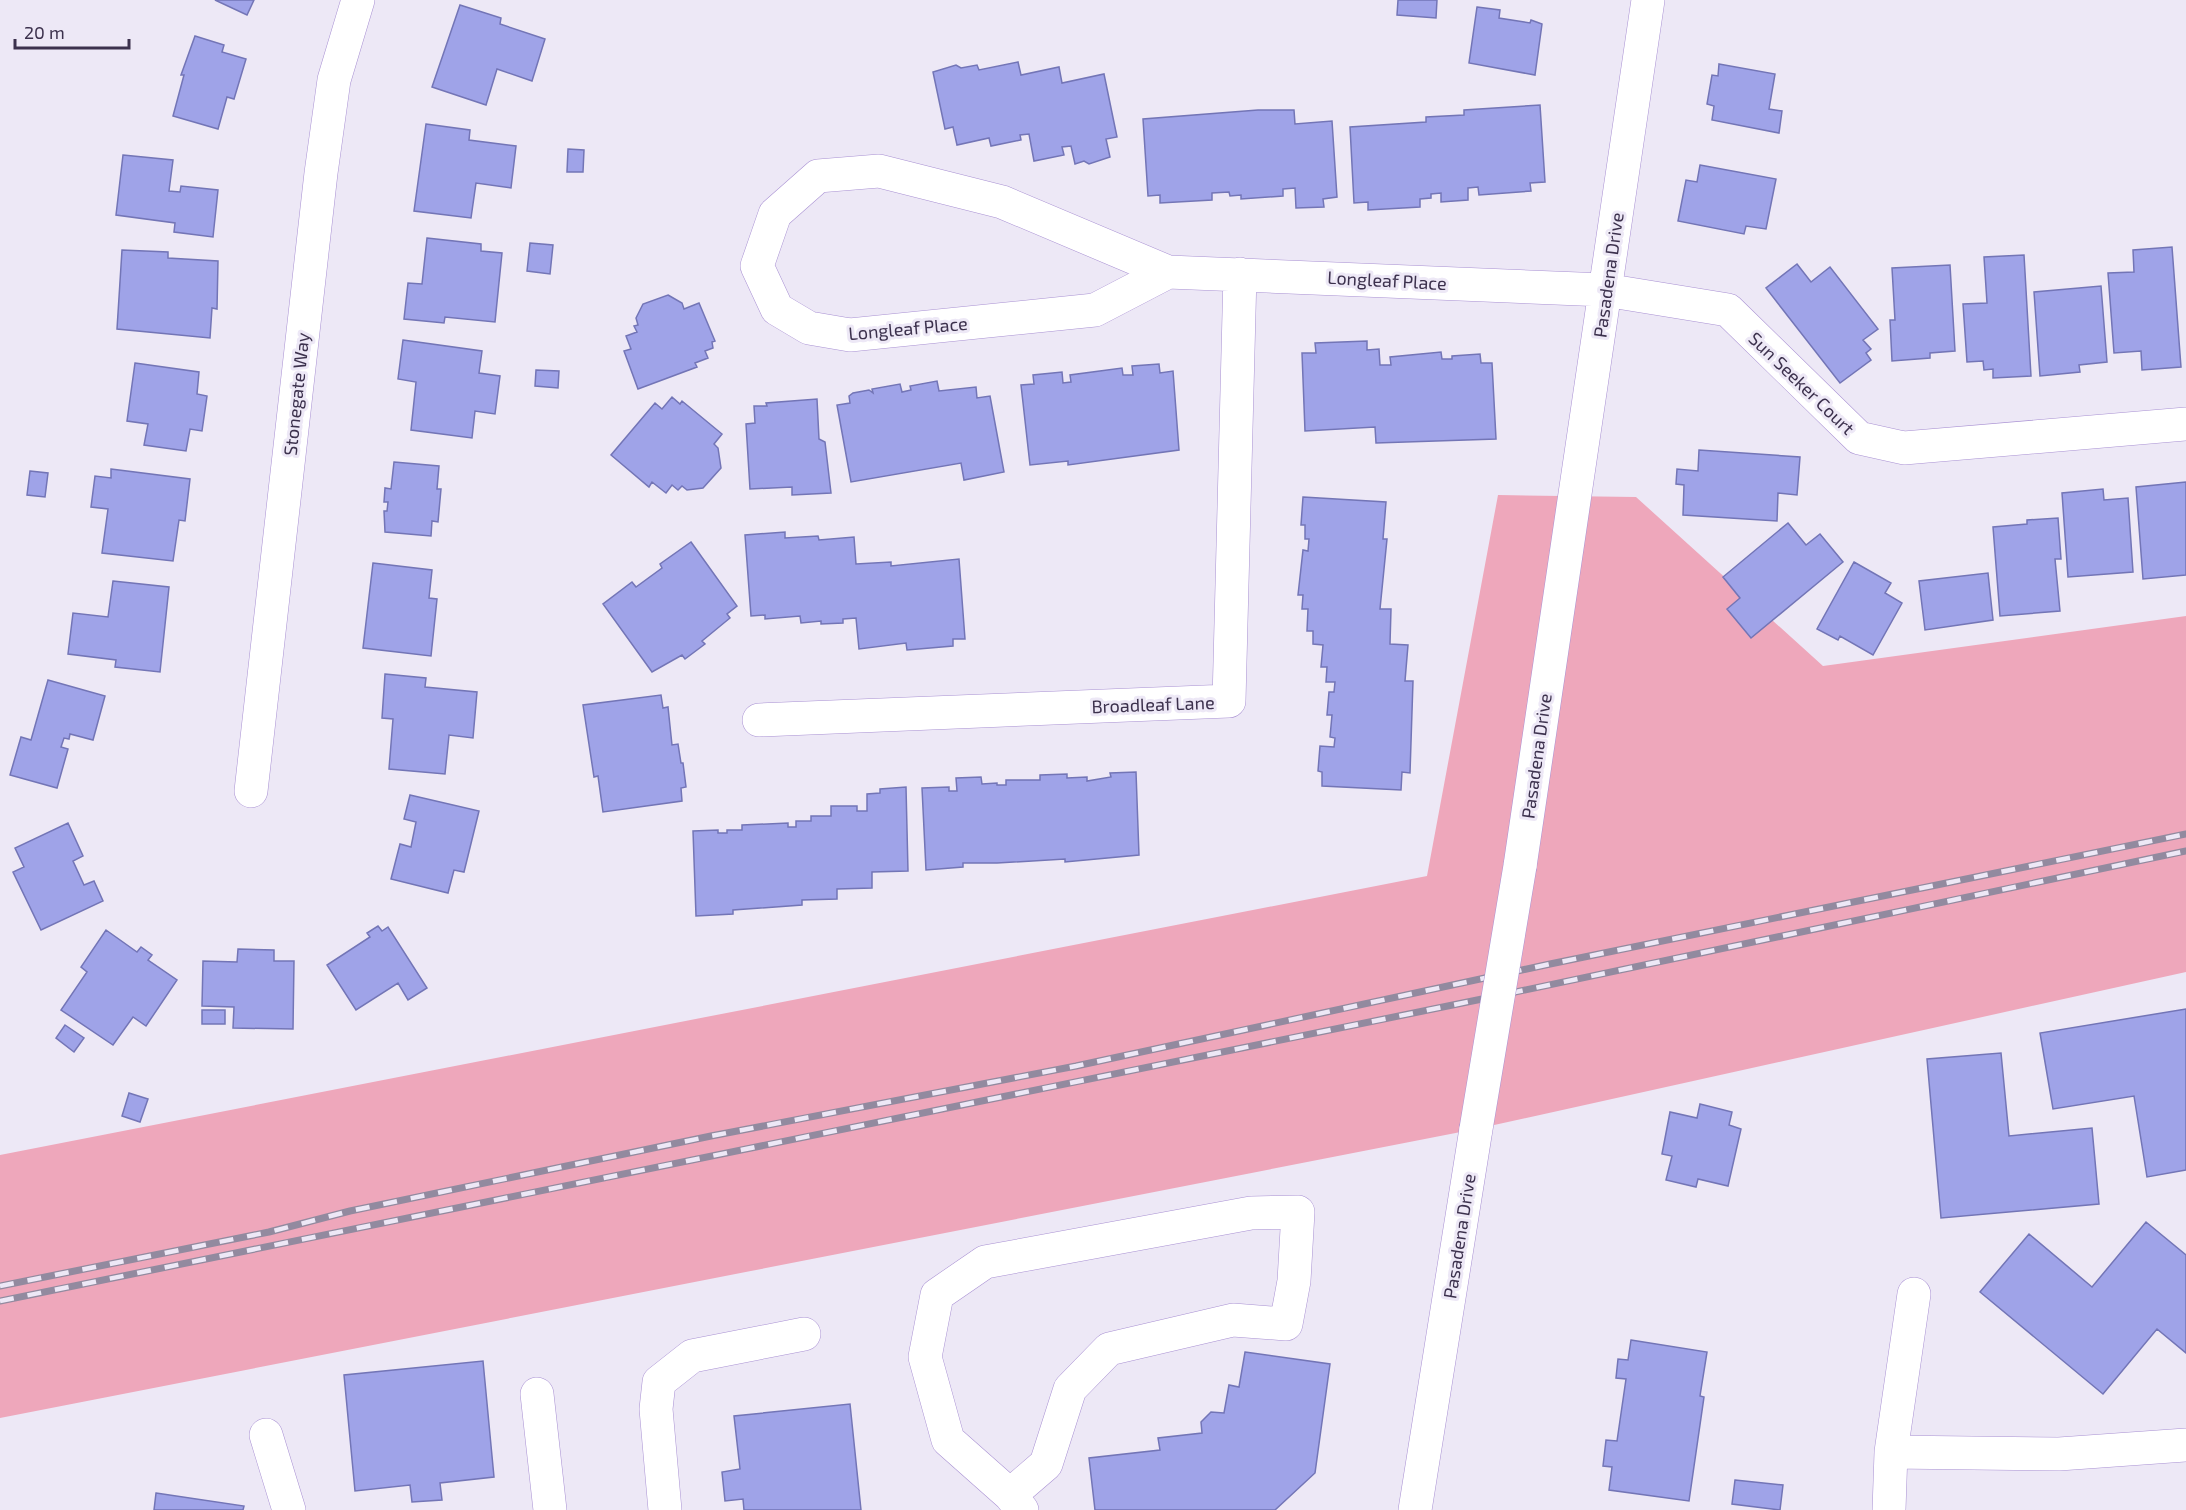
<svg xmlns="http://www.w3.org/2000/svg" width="2186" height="1510" font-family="'Exo 2',sans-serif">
<rect width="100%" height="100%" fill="#ede8f6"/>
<path fill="#eea7bb" d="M1498,495L1636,497L1823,666L2186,616V972L1476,1129L0,1418V1155L1427,876Z"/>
<path fill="#9fa3e8" stroke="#7375b6" stroke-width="1.5" d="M215,0H254L247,15Z
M1398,0H1437L1436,18L1397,15Z
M460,5L501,18L500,24L545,39L532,81L497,69L486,105L432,87Z
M1477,7L1500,10L1499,18L1530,23L1531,20L1542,24L1535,75L1469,63Z
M195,36L224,45L222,52L246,59L234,99L227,97L218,129L173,116L184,75H181Z
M1018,62L1021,75L1059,67L1062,83L1104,74L1117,137L1106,139L1110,157L1089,164L1084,161L1075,164L1071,146L1062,147L1064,155L1034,161L1029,134L1020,135L1021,140L991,146L989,138L957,145L953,127L945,129L933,72L956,65L961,68L977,65L979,70Z
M1719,64L1775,74L1769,109L1782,111L1779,133L1712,120L1714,106L1707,104L1712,75L1718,76Z
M1540,105L1545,182L1530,183L1531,191L1479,195L1478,187L1468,188V200L1441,202V193L1431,194V198L1420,199V207L1368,210V202L1354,203L1350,127L1426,122V117L1464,115V110Z
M1258,110H1294L1295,124L1332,121L1337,197L1323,199L1324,207L1296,208L1295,188L1283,189V196L1241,199V195L1230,196L1229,192L1212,193V200L1160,203V195L1148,196L1143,119Z
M426,124L470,130L469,140L516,146L511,188L476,183L471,218L414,211Z
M568,149L584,150L583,172H567Z
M123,155L173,160L169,191L180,192L181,186L218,190L213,237L174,232L175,223L116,215Z
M1700,165L1776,179L1766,229L1746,226L1744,234L1678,221L1686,180L1697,182Z
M427,238L481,244V251L502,253L495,322L445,317L444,323L404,319L408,283L422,284Z
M530,243L553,245L550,274L527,271Z
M2172,247L2181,367L2142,370L2141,351L2114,353L2108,273L2134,272L2133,250Z
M122,250L168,252V258L218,261L217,309L212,308L210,338L117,329Z
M2024,255L2031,376L1993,378V369L1984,370L1983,361L1967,362L1963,304L1987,303L1984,257Z
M1797,264L1811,282L1830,267L1878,329L1863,340L1871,349L1866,353L1871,360L1840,383L1766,288Z
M1950,265L1955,351L1930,353V358L1892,361L1890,320H1895L1892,268Z
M2101,286L2107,362L2079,365L2080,372L2040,376L2034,292Z
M668,295L682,303L684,309L699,303L715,341L712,342L713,348L705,351L708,358L695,363L697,367L638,389L624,351L631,349L626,336L637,332L634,326L638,325L636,318L643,304Z
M403,340L482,351L479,373L500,376L495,414L475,411L472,438L411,430L416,382L398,379Z
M1367,341V350L1379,349L1380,365H1391L1390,357L1441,352L1442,359H1452V356L1480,354L1481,363H1492L1496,439L1376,443L1375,427L1305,431L1302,353H1316L1315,343Z
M135,363L199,372L197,394L207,396L202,431L190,429L186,451L144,445L148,424L127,421Z
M1159,364L1160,373L1173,371L1179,450L1068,465V461L1030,465L1021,385L1034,384L1033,375L1062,372L1063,383L1071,382L1070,375L1122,368L1123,375H1133L1132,366Z
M536,370L559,371L558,388L535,386Z
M937,381L939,391L976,387L977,398L990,396L1004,472L964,480L961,463L851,482L837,405L850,403L849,396L853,393L869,390L873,393L872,389L900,384L902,392L911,390L910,386Z
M672,397L680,404L682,401L722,434L714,444L718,448L721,468L703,488L687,490L682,486L678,490L672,485L666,493L652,482L649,487L611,455L655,403L662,409Z
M817,399L819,439L825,442L831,493L792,495V487L750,489L746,424L755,423L754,406H767L766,403Z
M1699,450L1800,457L1797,495L1778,493L1777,521L1683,515L1684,485L1676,484L1677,469L1698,471Z
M394,462L439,466L437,489H441L438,522L432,521L431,536L385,532L384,511H387L388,502H384L385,488L391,489Z
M111,469L190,479L185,521L179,520L173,561L102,553L108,509L91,507L95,476L111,478Z
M30,471L48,473L45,497L27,495Z
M2186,482V575L2143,579L2136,487Z
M2103,489L2104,500L2128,498L2133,572L2068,577L2062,493Z
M1303,497L1386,502L1383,539H1387L1380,609H1391L1390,644L1408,645L1405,681H1413L1410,773L1402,772L1401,790L1322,786V772L1318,771L1320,746L1334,747L1335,738L1330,737L1332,715H1327L1329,692H1334L1335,682H1326L1327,667H1321L1323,645L1313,644V631H1307L1308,609H1302L1303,595H1298L1303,550L1308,551L1309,539H1305V525H1301Z
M2058,518L2061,559H2055L2060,611L2000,616L1993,527L2027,524V520Z
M1788,523L1806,545L1820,534L1843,562L1751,638L1727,609L1740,598L1723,577Z
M785,532V538L818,536L819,540L854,537L856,564L891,562V566L959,559L965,639H953V646L907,650L906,643L859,649L856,618L843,619V623L821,624V621L801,623L800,616L765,619V615L751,616L745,535Z
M691,542L737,606L727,614L730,618L702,641L705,644L685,659L682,655L652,672L603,604L632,582L636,587L662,568L660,564Z
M1854,562L1891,583L1885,593L1902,603L1873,655L1840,636L1838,640L1817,629Z
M373,563L432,570L429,598L437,599L431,656L363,648Z
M1988,573L1993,620L1925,630L1919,581Z
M113,581L169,587L160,672L115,667L116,660L68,654L73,613L108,617Z
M385,674L426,678L425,687L477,692L473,738L449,735L445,774L389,769L393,719L382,718Z
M48,680L105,696L93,740L70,734L69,739L64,738L61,747L68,749L57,788L10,775L21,737L31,740Z
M661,695L663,708L668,707L672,745L678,744L681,763H683L686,787L681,788L682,801L603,812L598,776L594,777L583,705Z
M1136,772L1139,855L1065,862V859L997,863H963V867L926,870L922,788L949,787V791H957L956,778L981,777L982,784L997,783V785H1006V780H1040V775L1067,774V778L1087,777V781L1111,777L1110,773Z
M906,787L908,871L872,872V888L837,889V899L802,900V905L733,910V914L696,916L693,831L718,830V833H727V830H742V825L788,823V827H796V821H811V816H831V806H857V811H867V794L880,793V789Z
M410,795L479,811L464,872L454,870L448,893L391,879L400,844L411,847L416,822L404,819Z
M68,823L83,856L73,861L84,885L94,881L103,901L41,930L13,872L24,867L15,848Z
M378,926L382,931L388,927L427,988L408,1000L398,983L356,1010L327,965L370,937L367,933Z
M106,930L137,952L141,947L152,955L148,960L177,980L146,1026L133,1017L113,1045L61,1010L87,972L81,967Z
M238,949L274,950V961H294L293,1029L233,1028L234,1007L202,1006L203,961L237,962Z
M2186,1009V1170L2147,1177L2134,1096L2053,1109L2040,1033Z
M202,1010H225V1024H202Z
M65,1025L84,1038L74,1052L56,1038Z
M2001,1053L2009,1136L2092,1128L2099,1204L1941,1218L1927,1059Z
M129,1093L148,1099L140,1122L122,1116Z
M1700,1104L1732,1112L1729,1125L1741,1129L1728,1186L1698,1179L1696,1187L1666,1180L1672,1156L1662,1154L1670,1112L1697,1118Z
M2146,1222L2186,1255V1353L2157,1329L2103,1394L1980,1292L2029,1234L2092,1287Z
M1631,1340L1707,1352L1700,1396L1704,1397L1689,1501L1609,1490L1612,1467L1603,1466L1606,1440L1617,1441L1626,1379L1616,1378L1618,1359L1628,1360Z
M1245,1352L1330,1364L1315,1473L1275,1510H1095L1089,1458L1160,1450L1158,1438L1202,1433L1201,1422L1211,1412L1224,1413L1229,1385L1239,1387Z
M483,1361L494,1477L440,1483L442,1500L412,1502L410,1485L355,1491L344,1375Z
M850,1404L861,1510H744L743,1499L725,1501L722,1472L740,1469L734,1416Z
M1735,1480L1783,1485L1780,1510L1732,1504Z
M156,1493L244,1506L243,1510H154Z"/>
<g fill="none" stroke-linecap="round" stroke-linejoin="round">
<g stroke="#a991d3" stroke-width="34">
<path id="minor" d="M1168,272L1095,310L850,335L809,328L777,309L757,266L775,214L818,176L879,171L1002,202L1168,272L1605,290L1728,310L1859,438L1904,448L2186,424
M759,720L1229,701L1240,274
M251,791L321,173L334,80L358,0
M1520,866L1648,0
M537,1394L550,1510
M266,1435L289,1510
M1891,1452L1914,1294
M1010,1495L1046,1464L1070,1389L1109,1349L1233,1320L1286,1324L1294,1281L1298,1212L1251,1213L985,1262L937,1295L925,1357L948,1440L1010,1495L1022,1510
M665,1510L656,1409L659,1382L692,1356L804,1334
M1415,1510L1476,1129
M1889,1510L1891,1452L2059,1454L2186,1445"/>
</g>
<use href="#minor" stroke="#fff" stroke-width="33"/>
<g stroke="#928a9f" stroke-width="7">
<path id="rail" d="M0,1286L269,1232L350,1211L711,1136L1076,1066L1550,964L2186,834
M0,1301L1487,998L2186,851"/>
</g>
<use href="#rail" stroke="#ede8f6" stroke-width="4.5" stroke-dasharray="14" stroke-linecap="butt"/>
<g stroke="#a991d3" stroke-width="34" stroke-linecap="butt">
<path id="minor-bridge" d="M1476,1129L1520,866"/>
</g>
<use href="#minor-bridge" stroke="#fff" stroke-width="33"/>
</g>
<g text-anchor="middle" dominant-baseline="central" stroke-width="6" stroke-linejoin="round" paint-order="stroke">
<g font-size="18" fill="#3c314d" stroke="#ede8f6">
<text transform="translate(1608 275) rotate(-82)">Pasadena Drive</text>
<text transform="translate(1387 280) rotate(3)">Longleaf Place</text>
<text transform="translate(908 328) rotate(-5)">Longleaf Place</text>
<text transform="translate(1802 383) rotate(44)">Sun Seeker Court</text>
<text transform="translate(296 394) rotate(-84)">Stonegate Way</text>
<text transform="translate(1153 704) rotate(-2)">Broadleaf Lane</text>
<text transform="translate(1536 756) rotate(-82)">Pasadena Drive</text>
<text transform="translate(1459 1236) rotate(-81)">Pasadena Drive</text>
</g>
</g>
<path d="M15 39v9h114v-9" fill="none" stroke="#3c314d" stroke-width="3"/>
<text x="24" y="39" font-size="18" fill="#3c314d" stroke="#ede8f6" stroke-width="4.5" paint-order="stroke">20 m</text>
</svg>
